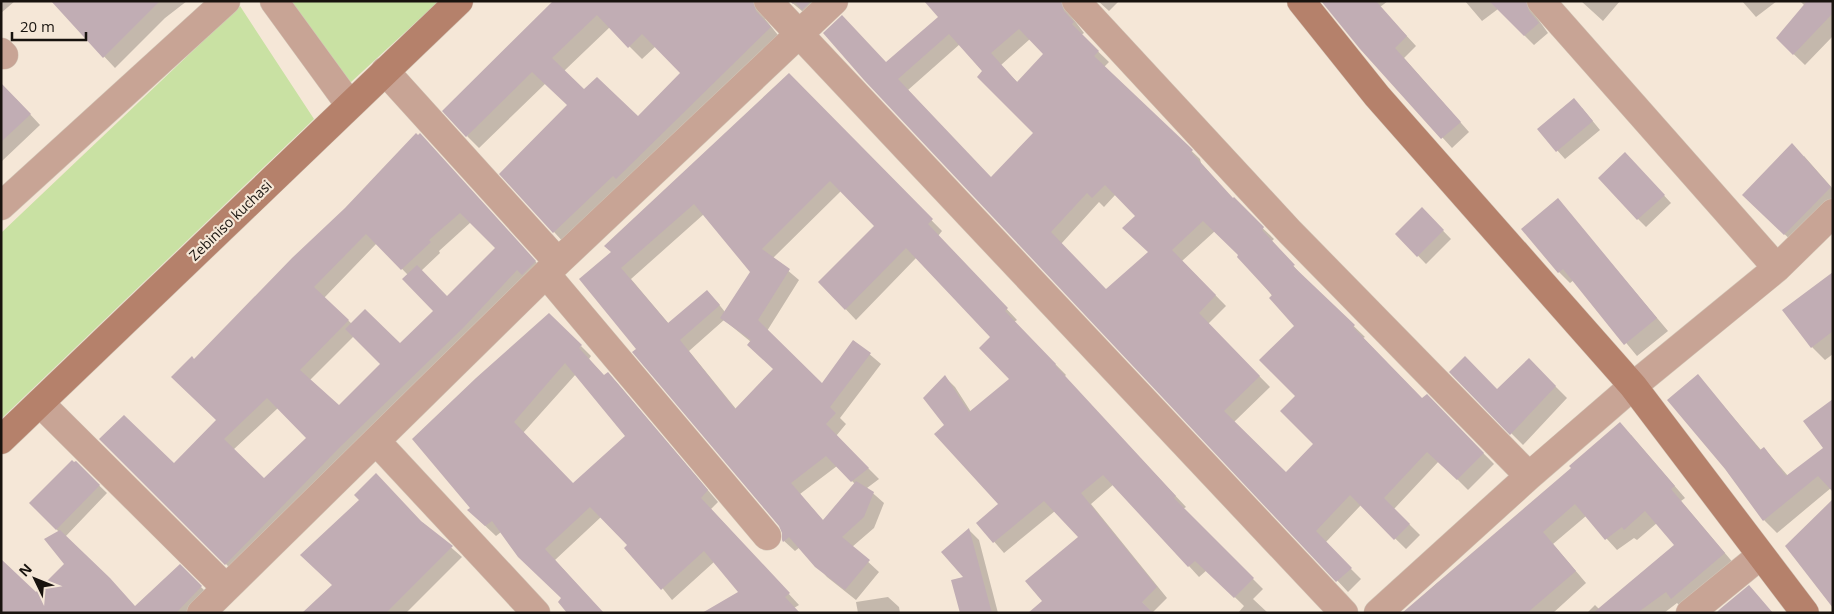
<svg xmlns="http://www.w3.org/2000/svg" width="1834" height="614" font-family="'Open Sans',sans-serif">
<rect width="100%" height="100%" fill="#f5e7d7"/>
<path fill="#c9e1a3" d="M286,1H439L350,83Z
M240,6L314,119L1,419V233Z"/>
<path fill="#0003" fill-rule="evenodd" d="M1,1H15L1,13Z
M52,1H187L165,18L115,68Z
M555,1H771L765,9V19L782,40L566,245L501,174L569,106L546,83L479,148L467,136ZM610,27L642,59L656,46L682,73L638,118L584,91L564,71Z
M790,1H832L815,22Z
M1045,1H1075L1071,7V16L1084,33L1081,35L1109,62L1104,67L1200,159L1201,163L1233,200L1274,239L1272,241L1303,277L1365,337L1363,338L1423,400L1427,396L1494,464L1468,490L1439,461L1394,509L1420,535L1406,549L1361,505L1325,543L1361,579L1348,592L824,33L886,63L940,17ZM1030,39L1045,54L1018,83L1001,65ZM960,44L1034,133L991,179L908,90ZM1116,194L1137,216L1149,252L1106,291L1061,244L1099,202L1104,207ZM1215,231L1240,255L1296,326L1297,396L1315,444L1286,474L1234,422L1270,387L1208,324L1226,306L1182,261Z
M1098,1H1119L1109,11Z
M1323,1H1388L1380,7L1416,46L1404,58L1469,132L1452,148L1361,48Z
M1465,1H1539L1536,5L1535,15L1548,33L1534,45L1498,9L1482,21Z
M1581,1H1620L1603,21Z
M1742,1H1777L1756,17Z
M1800,1H1833V36L1805,65L1777,38L1805,6Z
M789,75L942,231L938,236L1017,320L1014,322L1066,375L1064,377L1186,507L1183,509L1263,589L1253,599L1268,613H1238L1244,606L1207,570L1199,577L1114,484L1091,504L1167,598L1152,613L1055,511L1004,553L978,523L1000,504L946,425L945,377L955,387L971,412L1011,379L991,337L917,257L856,320L820,282L876,226L841,191L773,258L799,280L767,331L822,385L854,341L881,364L840,418L846,424L836,436L879,479L867,488L884,503L874,528L852,547L879,572L856,600L827,577L800,547L795,551L783,540L784,533L780,525L638,349L612,253ZM704,214L752,272L725,312L717,302L669,324L631,279ZM724,320L751,342L775,370L736,409L689,351ZM837,466L855,484L824,522L800,494Z
M1,92L16,99L40,125L1,162Z
M1582,108L1600,130L1565,159L1538,129Z
M430,145L545,272L236,574L100,439L174,465L218,420L194,360ZM471,222L496,248L447,298L421,271L440,253L439,251ZM377,243L408,275L435,311L400,344L352,324L324,298ZM354,336L382,364L339,406L310,380ZM278,408L307,438L264,480L233,450Z
M1804,156L1833,189V208L1796,245L1755,206Z
M1633,162L1671,203L1646,227L1638,219Z
M1558,200L1668,331L1637,356L1574,280L1570,283L1559,272Z
M1422,209L1451,239L1426,264L1397,234Z
M1833,273V354L1825,360L1812,347Z
M581,346L591,356L589,359L604,376L608,373L618,384L718,502L711,509L799,605L794,608L740,592L714,562L672,600L628,545L601,517L555,560L603,613L563,598L501,532L496,536L479,520L472,508L413,439ZM576,374L627,436L573,485L523,433Z
M1529,360L1567,398L1523,445L1450,372L1497,391Z
M1698,376L1761,450L1764,448L1788,476L1825,448L1831,488L1777,533L1764,520L1726,468Z
M1631,435L1685,498L1681,501L1735,565L1683,609L1677,603L1664,613H1587L1595,605L1599,609L1675,545L1657,523L1637,540L1634,538L1617,550L1586,516L1553,544L1586,583L1553,613H1404L1437,583Z
M76,463L107,493L65,537L135,607L180,566L210,596L194,613H1L36,594L66,564L59,532L31,503Z
M423,523L462,557L406,613H304Z
M969,530L979,540L998,613H962Z
M888,597L899,607L900,613H858L856,602Z"/>
<path fill="#c1adb4" fill-rule="evenodd" d="M51,1H160L103,58Z
M553,1H753L756,11L771,27L616,179L613,176L553,233L499,174L567,105L532,72L466,137L442,111ZM597,15L628,48L642,34L680,73L638,116L597,77L584,89L552,58Z
M790,1H811L802,10L795,2L793,4Z
M924,1H1061L1064,11L1074,22L1072,24L1099,51L1094,56L1190,147L1193,150L1191,152L1233,198L1234,197L1264,227L1262,230L1295,265L1293,266L1355,325L1353,327L1422,398L1427,394L1484,453L1457,480L1427,452L1384,498L1410,524L1394,540L1350,495L1316,531L1352,568L1336,582L864,80L823,33L842,15L886,62L938,17ZM1019,29L1043,54L1017,82L991,53ZM949,34L982,71L977,77L1033,133L991,177L898,79ZM1105,185L1135,216L1122,228L1148,252L1106,289L1051,232L1087,193L1092,198ZM1203,221L1238,255L1237,257L1272,295L1269,298L1294,326L1259,360L1295,396L1280,411L1313,444L1286,472L1224,411L1260,376L1199,313L1216,295L1172,250Z
M1321,1H1376L1407,36L1395,48L1461,122L1441,139L1360,49Z
M1489,1H1526L1529,11L1539,23L1524,36Z
M1807,1H1833V13L1793,55L1776,38Z
M789,73L933,219L928,224L1008,308L1005,311L1056,364L1055,365L1176,496L1174,498L1254,578L1234,598L1195,561L1188,567L1103,475L1081,493L1157,587L1142,602L1153,613H1028L1042,601L1025,581L1078,537L1044,501L993,543L976,523L998,504L934,434L944,425L923,398L945,375L969,412L1009,379L979,348L990,337L906,248L845,310L818,282L874,226L830,181L762,249L790,269L758,320L822,383L853,340L871,353L830,407L836,413L826,424L869,468L851,482L826,456L791,483L823,520L856,481L874,492L864,517L842,537L870,560L845,590L815,567L789,537L783,542L782,540V533L779,526L632,352L636,349L579,279L611,252L604,246ZM694,204L750,272L720,318L751,340L747,345L773,369L735,409L680,340L720,305L707,290L668,323L621,268Z
M1,83L31,114L1,142Z
M1574,98L1593,121L1556,152L1537,129Z
M416,133L418,135L420,133L536,261L522,275L517,270L464,327L340,447L225,565L99,439L124,415L174,463L216,420L171,377L192,356L194,359L292,258L345,208ZM460,213L495,248L447,296L417,265L402,279L433,311L400,343L365,309L345,329L380,364L339,405L300,370L349,320L314,287L366,234L401,270L431,242L429,240ZM267,398L306,438L264,478L224,439Z
M1792,143L1831,187L1784,235L1742,195Z
M1625,152L1665,195L1637,220L1598,178Z
M1558,198L1657,318L1624,345L1563,269L1558,273L1521,229Z
M1422,207L1444,230L1417,257L1395,234Z
M1833,272V331L1811,348L1782,310Z
M549,313L582,345L579,348L604,375L608,372L708,490L701,498L790,593L785,597L800,613H702L738,592L704,551L661,590L624,548L627,545L590,507L545,549L604,613H567L558,602L561,598L518,557L492,521L485,526L467,510L470,508L412,439L476,378ZM565,363L625,436L573,483L514,422Z
M1465,356L1497,389L1529,358L1556,386L1510,435L1449,372Z
M1698,374L1760,450L1764,447L1786,476L1823,448L1803,421L1833,399V492L1818,476L1763,521L1725,469L1667,400Z
M1620,422L1675,486L1671,489L1725,553L1671,599L1666,592L1637,613H1593L1674,545L1645,511L1624,530L1622,527L1605,540L1575,504L1543,532L1576,571L1527,613H1402L1571,468L1569,466Z
M72,460L74,462L76,461L100,485L56,530L29,503Z
M376,473L421,521L453,546L386,613H302L332,585L300,555L359,500L354,495Z
M1833,499V608L1785,546Z
M969,528L990,606L992,613H960L951,580L963,577L941,552Z
M60,530L110,578L135,606L180,564L202,586L176,613H1V559L36,592L64,564L44,539Z
M1749,585L1773,613H1716L1720,609Z"/>
<g fill="none" stroke-linecap="round" stroke-linejoin="round">
<g stroke="#d2c5b7" stroke-width="29">
<path id="street" d="M274,1L349,104
M768,1L1344,613
M1076,1L1290,232L1529,476
M1541,1L1777,268
M1,52L4,55
M385,71L558,262
M1,206L226,1
M546,274L767,536
M40,403L226,588
M376,441L536,613
M201,613L558,262L834,1
M1378,613L1529,476L1633,386L1777,268L1833,213
M1690,613L1760,556"/>
</g>
<g stroke="#d2c5b7" stroke-width="29">
<path id="secondary" d="M1301,1L1377,96L1633,386L1805,613
M1,440L459,1"/>
</g>
<use href="#street" stroke="#c8a495" stroke-width="28"/>
<use href="#secondary" stroke="#b5816b" stroke-width="28"/>
</g>
<g text-anchor="middle" dominant-baseline="central" stroke-width="4.5" stroke-linejoin="round" paint-order="stroke">
<g font-size="14" fill="#18130e" stroke="#f5e7d7">
<text transform="translate(230 220) rotate(-44)">Zebiniso kuchasi</text>
</g>
</g>
<rect width="1834" height="614" fill="none" stroke="#18130e" stroke-width="5"/>
<g transform="translate(35 579) rotate(313)" stroke="#f5e7d7" stroke-width="4" paint-order="stroke">
<path d="M0-4L9 19L0 12L-9 19Z" fill="#18130e"/>
<text y="-8" font-size="14" font-weight="bold" text-anchor="middle" fill="#18130e">N</text>
</g>
<path d="M12 32v8h74v-8" fill="none" stroke="#18130e" stroke-width="2.5"/>
<text x="20" y="32" font-size="15" fill="#18130e" stroke="#f5e7d7" stroke-width="4" paint-order="stroke">20 m</text>
</svg>
